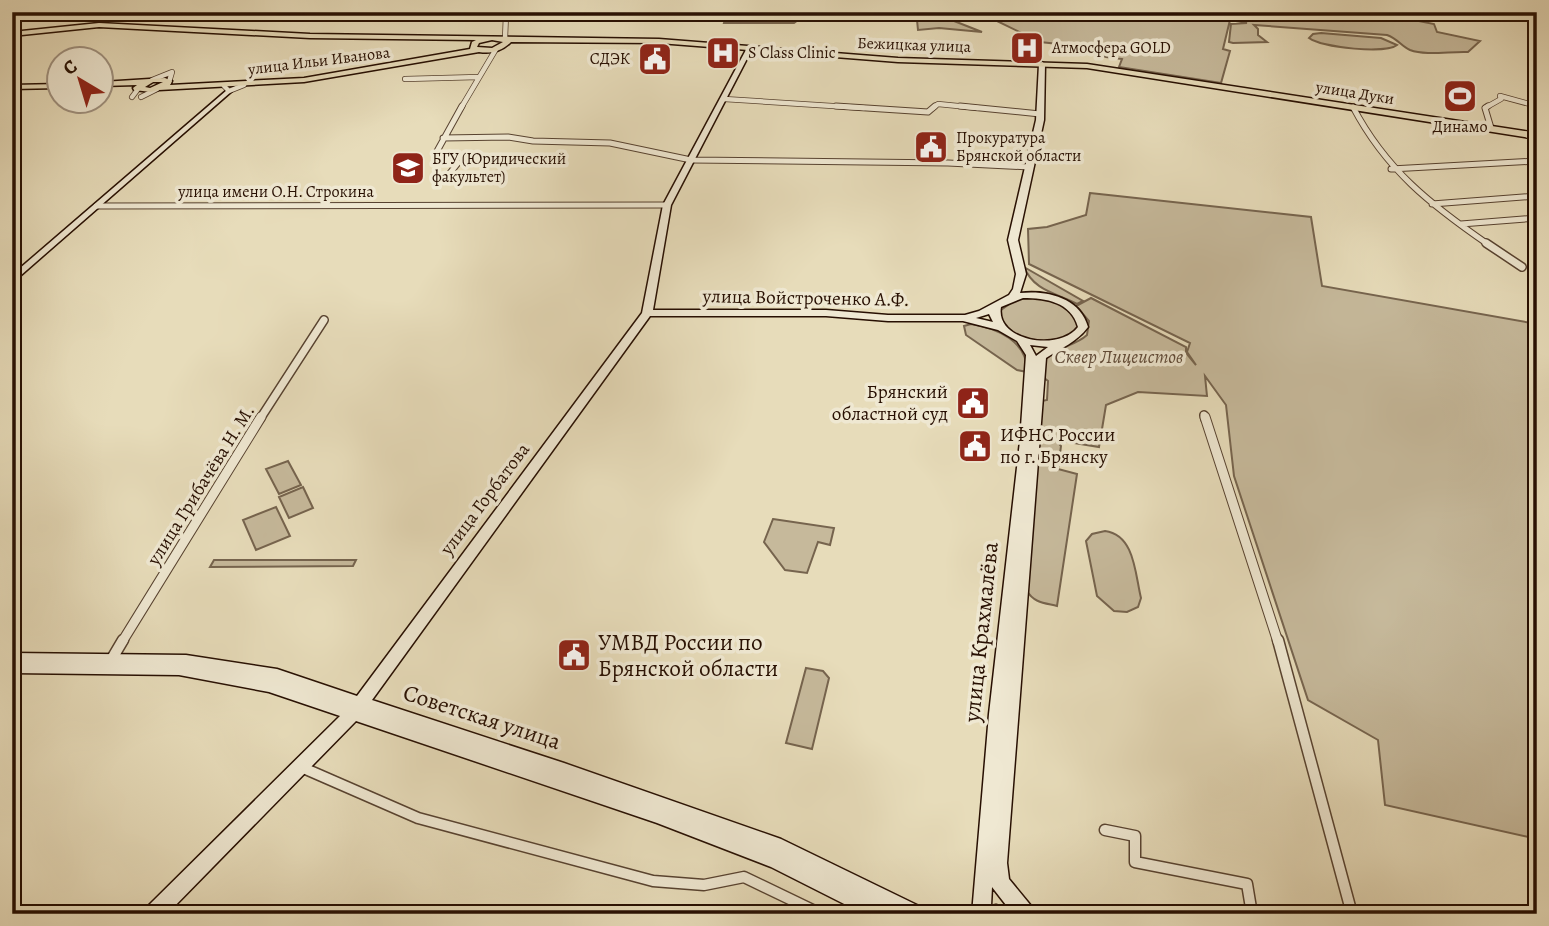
<svg xmlns="http://www.w3.org/2000/svg" width="1549" height="926" font-family="Alegreya,serif">
<rect width="100%" height="100%" fill="#e7dcba"/>
<filter id="stains"><feTurbulence type="fractalNoise" baseFrequency=".00286" numOctaves="4"/><feColorMatrix values="0 0 0 0 .2 0 0 0 0 .09 0 0 0 0 .02 0 0 0 .5 -.17"/></filter>
<radialGradient id="worn" r=".72"><stop offset=".6" stop-color="#630" stop-opacity="0"/><stop offset="1" stop-color="#630" stop-opacity=".3"/></radialGradient>
<path fill="#c6b99b" stroke="#76644e" stroke-width="2" d="M731,12H1394L1399,17L1434,24L1437,32L1480,41L1468,52C1451,51 1426,56 1410,50C1401,46 1398,39 1387,35L1254,25L1258,29V35L1267,42L1233,43L1229,42L1231,24L1247,23L1230,20L1223,49L1230,51L1221,83L1119,67L1122,59L1106,57L1077,46L1040,42L995,20L949,19L982,32L939,28L918,30L917,20L806,14L794,23H724L727,14Z
M1321,33L1381,38L1397,45C1386,54 1323,48 1309,38L1313,34Z
M1090,193L1311,217L1322,286L1537,324V839L1385,805L1378,740L1308,700L1234,476L1226,405L1205,376L1207,396L1138,392L1106,405L1099,447L1056,440L1061,446L1058,469L1077,474L1057,606C1045,603 1034,603 1027,591L1038,443L1046,438L1038,437L1042,401L1047,400L1048,381L1043,377L1045,360C1056,346 1074,347 1087,335L1089,321L1076,306L1091,298L1186,347V353L1196,365L1187,352L1190,343L1029,264L1028,229L1047,227L1086,215Z
M1024,267L1083,301L1077,304C1056,293 1034,291 1024,267Z
M1026,298C1051,298 1067,302 1079,325C1069,349 1019,345 1004,326C1001,321 1001,315 1001,310L1015,300Z
M971,324C998,328 1028,342 1027,372L1017,370L966,335L964,326Z
M288,461L301,485L279,494L266,469Z
M303,487L313,508L289,518L279,497Z
M276,507L290,536L256,550L243,520Z
M773,519L834,528L830,545L818,542L807,573L785,570L764,542Z
M1105,531C1135,535 1135,574 1141,598L1138,607L1127,612L1114,611L1097,596L1086,541L1092,534Z
M214,560H356L353,566L210,567Z
M806,668L823,671L829,678L812,749L786,743Z"/>
<g fill="none" stroke-linecap="round" stroke-linejoin="round">
<g stroke="#574230" stroke-width="6">
<path id="street-far4" d="M502,13L506,14L505,39
M1505,13L1537,16
M405,79L479,77
M152,80L172,72L169,82
M224,86L229,91L244,85
M1500,96L1537,106
M132,97L138,89
M141,97L157,89
M724,99L864,108
M461,108L496,49
M933,108L938,104L978,108
M1485,108L1501,99L1500,96"/>
</g>
<g stroke="#574230" stroke-width="7">
<path id="street-far3" d="M836,106L928,112L935,106
M960,106L1040,114
M1488,106L1485,108L1491,128
M1353,107C1386,170 1431,205 1489,245
M1526,134L1537,142
M443,138L508,137L533,141L610,143L691,160L948,163L1029,167
M1391,169L1537,161
M450,173L458,163L447,162L449,157L436,153L462,106
M1432,204L1537,196
M96,206L667,205
M1461,224L1537,218"/>
</g>
<g stroke="#574230" stroke-width="10">
<path id="street-far2" d="M1486,243L1522,267
M1204,415L1205,419
M260,419L324,320"/>
</g>
<g stroke="#574230" stroke-width="11">
<path id="street-far1" d="M1205,417L1278,642
M122,642L261,417"/>
</g>
<g stroke="#574230" stroke-width="13">
<path id="street" d="M1278,640L1352,914
M110,662L123,640
M301,767L418,818L653,881L704,885L744,877L821,914
M1105,830L1135,836V862L1247,884L1252,914"/>
</g>
<g stroke="#270f02" stroke-width="3">
<path id="secondary" d="M747,48L752,49L671,205L653,310H826L888,315H965L979,311L1009,295L1013,289L1016,274L1008,240L1036,120L1039,64L1042,62L1045,64L1044,120L1018,240L1026,274L1020,293C1048,290 1080,298 1088,327C1077,342 1061,348 1046,358L1007,863L1009,879L1032,907L1034,914H1013L992,887L991,906L996,905L1003,907L1005,914H972L989,714L1020,441L1026,355L1017,341L998,330L963,321H888L826,316H650L372,700L564,763L781,839L921,907L923,914H864L771,867L657,823L356,721L167,914H145L147,907L340,716L269,692L179,675L12,673V653L186,655L277,669L357,696L642,313L663,205ZM1023,298C1046,298 1071,302 1078,327C1059,352 995,341 1001,307ZM989,314L993,322L976,318ZM1030,345L1048,347L1036,356Z
M227,90L232,91L12,283V275Z"/>
</g>
<g stroke="#270f02" stroke-width="3">
<path id="primary" d="M99,23L310,34L659,39L898,58L1087,64L1537,133V139L1087,68L898,62L659,43L511,42C502,51 491,54 479,52L304,82L159,90L151,92L134,90L133,88L137,85L102,86V82L165,78L172,81L170,85L304,78L470,49L472,42L476,40L310,38L99,27L12,36V32ZM492,40L503,42L492,48L477,47L479,43ZM153,82H163L150,88L145,87Z
M60,84V88L12,89V85Z"/>
</g>
<use href="#street-far4" stroke="#efe8d2" stroke-width="4.5"/>
<use href="#street-far3" stroke="#efe8d2" stroke-width="5"/>
<use href="#street-far2" stroke="#efe8d2" stroke-width="7"/>
<use href="#street-far1" stroke="#efe8d2" stroke-width="9"/>
<use href="#street" stroke="#efe8d2" stroke-width="10"/>
<use href="#secondary" fill="#efe8d2" fill-rule="evenodd"/>
<use href="#primary" fill="#e7dcba" fill-rule="evenodd"/>
</g>
<defs>
<g id="hospital-square" transform="scale(1.75)"><rect x="-9" y="-9" width="18" height="18" rx="4" fill="#8f2418" stroke="#efe8d2"/><path d="M-5-5h3v3.5h4V-5h3V5h-3V1.5h-4V5h-3Z" fill="#fff"/></g>
<g id="civic-square" transform="scale(1.75)"><rect x="-9" y="-9" width="18" height="18" rx="4" fill="#8f2418" stroke="#efe8d2"/><path d="M-.6-6.5H3V-4.5H.6V-3L4-1V1h2V6H-6V1h2V-1L-.6-3ZM-1.2 2.5V6h2.4V2.5Z" fill="#fff"/></g>
<g id="stadium-square" transform="scale(1.75)"><rect x="-9" y="-9" width="18" height="18" rx="4" fill="#8f2418" stroke="#efe8d2"/><path d="M0-5a6.5 5 0 1 0 0 10a6.5 5 0 1 0 0-10ZM-3.5-1.8h7v3.6h-7Z" fill="#fff"/></g>
<g id="university-square" transform="scale(1.75)"><rect x="-9" y="-9" width="18" height="18" rx="4" fill="#8f2418" stroke="#efe8d2"/><path d="M0-5L7-2L0 1L-7-2ZM-4 1L0 2.5L4 1V4Q0 6-4 4Z" fill="#fff"/></g>
</defs>
<g fill-rule="evenodd">
<use href="#hospital-square" x="1027" y="48"/>
<use href="#hospital-square" x="723" y="53"/>
<use href="#civic-square" x="655" y="59"/>
<use href="#stadium-square" x="1460" y="96"/>
<use href="#civic-square" x="931" y="147"/>
<use href="#university-square" x="408" y="168"/>
<use href="#civic-square" x="973" y="403"/>
<use href="#civic-square" x="975" y="446"/>
<use href="#civic-square" x="574" y="655"/>
</g>
<g text-anchor="middle" dominant-baseline="central" stroke-width="7" stroke-linejoin="round" paint-order="stroke">
<g font-size="16" fill="#270f02" stroke="#efe8d2">
<text transform="translate(914 45) rotate(2)">Бежицкая улица</text>
<text transform="translate(319 61) rotate(-7)">улица Ильи Иванова</text>
<text transform="translate(1355 93) rotate(9)">улица Дуки</text>
<text x="276" y="192">улица имени О.Н. Строкина</text>
</g>
<g font-size="16" fill="#270f02" stroke="#efe8d2" text-anchor="start">
<text x="1052" y="48">Атмосфера GOLD</text>
<text x="748" y="53">S Class Clinic</text>
<text x="630" y="59" text-anchor="end">СДЭК</text>
<text x="1460" y="127" text-anchor="middle">Динамо</text>
<text x="956" y="138">Прокуратура<tspan x="956" dy="18">Брянской области</tspan></text>
<text x="432" y="159">БГУ (Юридический<tspan x="432" dy="18">факультет)</tspan></text>
</g>
<g font-size="19" fill="#270f02" stroke="#efe8d2">
<text transform="translate(806 298) rotate(1)">улица Войстроченко А.Ф.</text>
<text transform="translate(201 485) rotate(-58)">улица Грибачёва Н. М.</text>
<text transform="translate(485 499) rotate(-53)">улица Горбатова</text>
</g>
<g font-size="19" font-style="italic" fill="#5f4a38" stroke="#efe8d2">
<text x="1119" y="357">Сквер Лицеистов</text>
</g>
<g font-size="19" fill="#270f02" stroke="#efe8d2" text-anchor="end">
<text x="948" y="392">Брянский<tspan x="948" dy="22">областной суд</tspan></text>
<text x="1000" y="435" text-anchor="start">ИФНС России<tspan x="1000" dy="22">по г. Брянску</tspan></text>
</g>
<g font-size="23" fill="#270f02" stroke="#efe8d2">
<text transform="translate(981 632) rotate(-84)">улица Крахмалёва</text>
<text transform="translate(482 717) rotate(18)">Советская улица</text>
</g>
<g font-size="23" fill="#270f02" stroke="#efe8d2" text-anchor="start">
<text x="598" y="642">УМВД России по<tspan x="598" dy="26">Брянской области</tspan></text>
</g>
</g>
<rect width="1549" height="926" fill="none" stroke="#e7dcba" stroke-width="42"/>
<rect x="14" y="14" width="1521" height="898" fill="none" stroke="#270f02" stroke-width="3.5"/>
<rect x="21" y="21" width="1507" height="884" fill="none" stroke="#270f02" stroke-width="2"/>
<g transform="translate(80 80) rotate(322)"><circle r="33" fill="#efe8d2" stroke="#9f917f" stroke-width="2"/>
<path d="M0-5L12 26L0 18L-12 26Z" fill="#8f2418"/>
<text y="-10" font-size="19" font-weight="bold" text-anchor="middle" fill="#270f02">С</text>
</g>
<rect width="100%" height="100%" filter="url(#stains)"/>
<rect width="100%" height="100%" fill="url(#worn)"/>
</svg>
